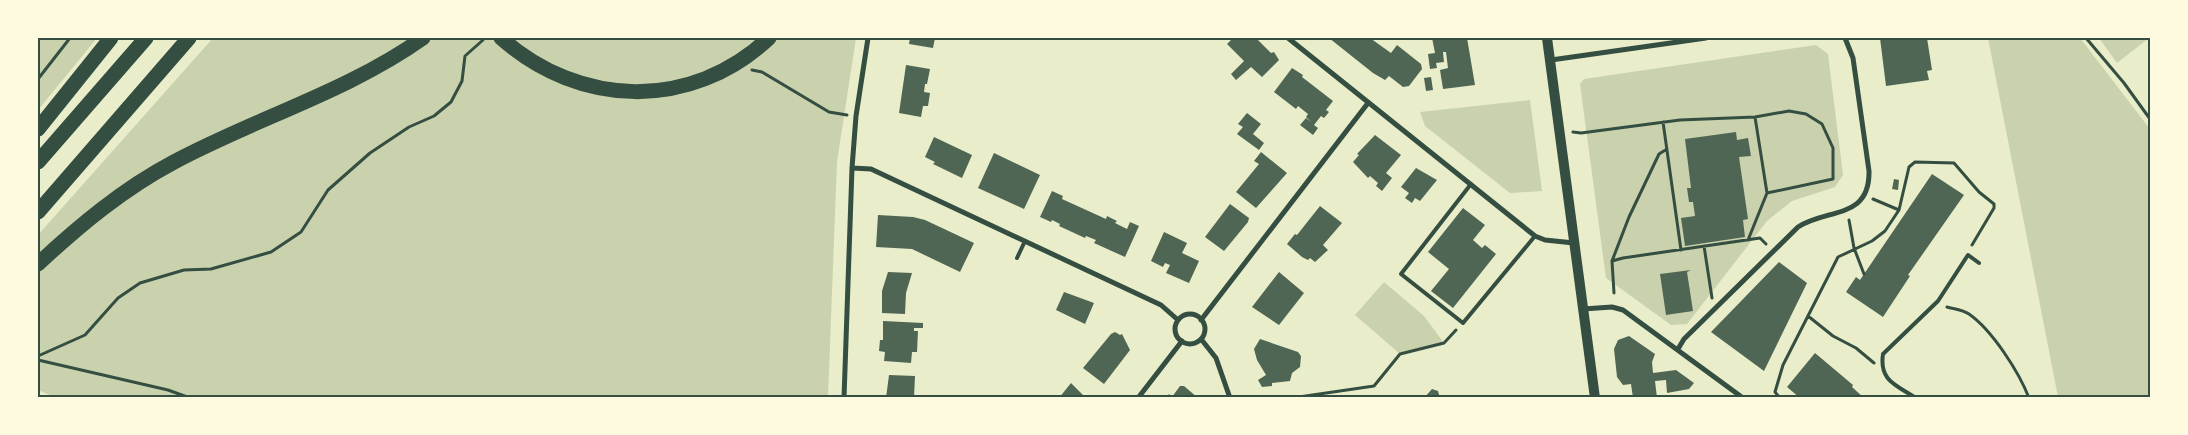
<svg xmlns="http://www.w3.org/2000/svg" width="2188" height="435" font-family="'Source Sans 3',sans-serif">
<rect width="100%" height="100%" fill="#e9edc9"/>
<path fill="#cad2ad" d="M38,38H97L38,110Z
M213,38H856L837,162L828,397L57,398L38,390V235Z
M1988,38H2080L2150,129V397H2058Z
M2099,38H2149L2117,63Z
M1816,45L1828,54L1843,175L1835,187L1792,201L1767,221L1687,324L1671,325L1606,278L1580,84L1584,79Z
M1530,100L1542,191L1510,193L1425,126L1420,112Z
M1384,282L1424,316L1444,343L1400,354L1355,315Z"/>
<path fill="#4f6655" d="M910,38H935L933,48L909,44Z
M1233,38H1256L1271,53L1274,52L1279,60L1262,77L1251,67L1236,80L1231,74L1244,61L1227,44Z
M1329,38H1370L1391,53L1397,45L1421,64L1422,69L1409,86L1403,87L1389,76L1385,80L1373,73Z
M1432,38H1467L1475,85L1443,89L1440,70L1448,68L1446,52H1443L1444,62L1436,63L1437,68L1430,69L1428,54L1435,53Z
M1880,38H1927L1932,70L1927,71L1929,80L1886,86Z
M906,65L930,69L927,84H925L924,92L930,93L928,106H923L921,117L899,113Z
M1292,68L1303,75L1302,77L1333,101L1326,110L1329,112L1324,118L1321,116L1314,125L1318,128L1313,135L1300,125L1306,118L1311,122L1306,117L1308,114L1298,106L1296,109L1274,92Z
M1431,77L1433,90L1426,91L1424,78Z
M1247,113L1261,124L1253,134L1264,143L1259,150L1237,134L1243,127L1238,124Z
M1736,132L1737,140L1748,138L1751,156L1739,157L1748,219L1743,220L1745,237L1685,246L1681,218L1695,216L1693,202H1689L1687,188H1691L1685,139Z
M1375,135L1401,155L1386,173L1392,178L1382,191L1376,186L1378,183L1370,176L1368,178L1353,162L1359,155L1357,154Z
M934,137L972,155L962,178L933,164L935,162L925,157Z
M1261,152L1287,173L1256,208L1236,192L1259,164L1254,161Z
M994,153L1040,175L1024,209L978,188Z
M1416,168L1437,180L1420,201L1415,198L1412,203L1405,198L1409,193L1401,187Z
M1932,174L1964,195L1908,275L1910,276L1883,317L1846,292L1856,277L1860,280Z
M1894,179L1899,180L1898,190L1892,189Z
M1052,191L1063,196L1062,199L1106,219L1107,216L1117,221L1115,223L1127,229L1130,222L1139,226L1125,257L1094,243L1096,240L1086,236L1085,238L1059,226L1060,224L1052,220L1051,222L1040,217Z
M1230,204L1249,218L1248,222L1224,251L1205,237Z
M1320,206L1342,223L1323,245L1328,250L1315,262L1310,258L1308,260L1302,257L1287,244L1295,234L1297,235Z
M1463,208L1485,225L1473,240L1482,248L1485,245L1496,254L1453,308L1431,291L1449,269L1428,252Z
M878,215L913,217L925,220L974,243L960,272L912,249L876,247Z
M1164,232L1187,243L1182,253L1199,261L1189,283L1166,273L1170,265L1165,263L1163,267L1151,261Z
M1779,262L1807,283L1764,371L1711,332Z
M1691,270L1687,272L1693,311L1666,315L1660,274Z
M888,272L912,273L906,293L905,314L882,313V291Z
M1279,272L1304,293L1279,325L1252,307Z
M1064,292L1094,303L1085,324L1056,310Z
M883,321L923,323V328H914V331H918L917,352H912L911,363L884,361L885,352L879,351L880,340H883Z
M1115,332L1120,335L1122,334L1130,350L1104,384L1083,368L1111,334Z
M1629,336L1655,354L1652,362L1653,373L1676,370L1694,383L1689,389L1667,393L1666,380L1655,381L1657,398H1633L1631,384L1623,385L1617,377L1614,349L1618,340Z
M1260,339L1298,352L1301,356L1300,367L1292,373L1290,381L1272,383V386L1262,387L1258,380L1266,375L1257,360L1254,349Z
M1815,353L1853,385L1852,387L1864,398H1800L1787,387Z
M889,375L915,376L914,398H886Z
M1071,383L1083,395L1090,398H1059Z
M1180,386H1184L1198,398H1166L1169,394L1172,397Z
M1432,389L1438,391L1440,398H1424Z"/>
<g fill="none" stroke-linecap="round" stroke-linejoin="round">
<path stroke="#344e41" stroke-width="3" d="M2086,38L2124,83L2150,119
M752,70L762,72L829,112L847,115
M38,79L70,38
M1755,117L1767,193
M1663,122L1681,250
M1573,132L1581,133L1680,120L1755,117L1789,111L1806,114L1822,124L1833,148V179L1767,193L1748,240
M1873,199L1899,210L1909,167L1915,162L1954,163L1979,192L1994,204V208L1972,245
M1849,220L1854,248L1864,274
M1704,246L1712,298
M1612,261L1629,217L1659,154L1667,149
M1614,293L1612,261L1623,258L1760,238L1766,244
M1947,307C1954,309 1963,310 1969,314C1992,330 2019,372 2029,398
M1808,316L1833,336L1856,348L1874,363
M38,356L85,335L118,298L140,283L184,270L211,269L271,252L301,232L328,190L370,153L409,127L434,116L451,102L462,81L465,56L483,40
M38,360L168,390L190,398
M1292,398L1374,386L1400,354L1444,343L1456,330
M1780,398L1775,392L1783,365L1838,257L1872,241L1885,231L1899,210"/>
<path stroke="#344e41" stroke-width="4" d="M1471,184L1401,274L1463,323L1535,236
M1017,258L1025,241
M1916,398C1896,385 1879,381 1883,354L1938,301L1968,255L1979,263"/>
<path stroke="#344e41" stroke-width="5" d="M1288,38L1535,236L1545,240L1574,243
M1551,60L1706,38
M852,168L871,169L1161,305L1178,320
M1583,309L1612,307L1623,310L1743,398
M1175 329a15 15 0 1 1 30 0a15 15 0 1 1-30 0Z
M1201,320L1368,103
M1201,339L1216,358L1230,398
M1678,349L1684,339L1798,227C1827,208 1870,220 1869,171L1853,58L1845,38
M844,398L852,168L856,116L868,38
M1138,398L1182,341"/>
<path stroke="#344e41" stroke-width="10" d="M1547,38L1595,398"/>
<path stroke="#344e41" stroke-width="15" d="M501,38C580,108 691,111 769,38
M38,129L111,38
M38,162L146,38
M38,212L189,38
M38,264C80,225 123,189 174,162C256,118 347,92 423,38"/>
</g>
<rect width="2188" height="435" fill="none" stroke="#fefae0" stroke-width="78"/>
<rect x="39" y="39" width="2110" height="357" fill="none" stroke="#344e41" stroke-width="2"/>
</svg>
